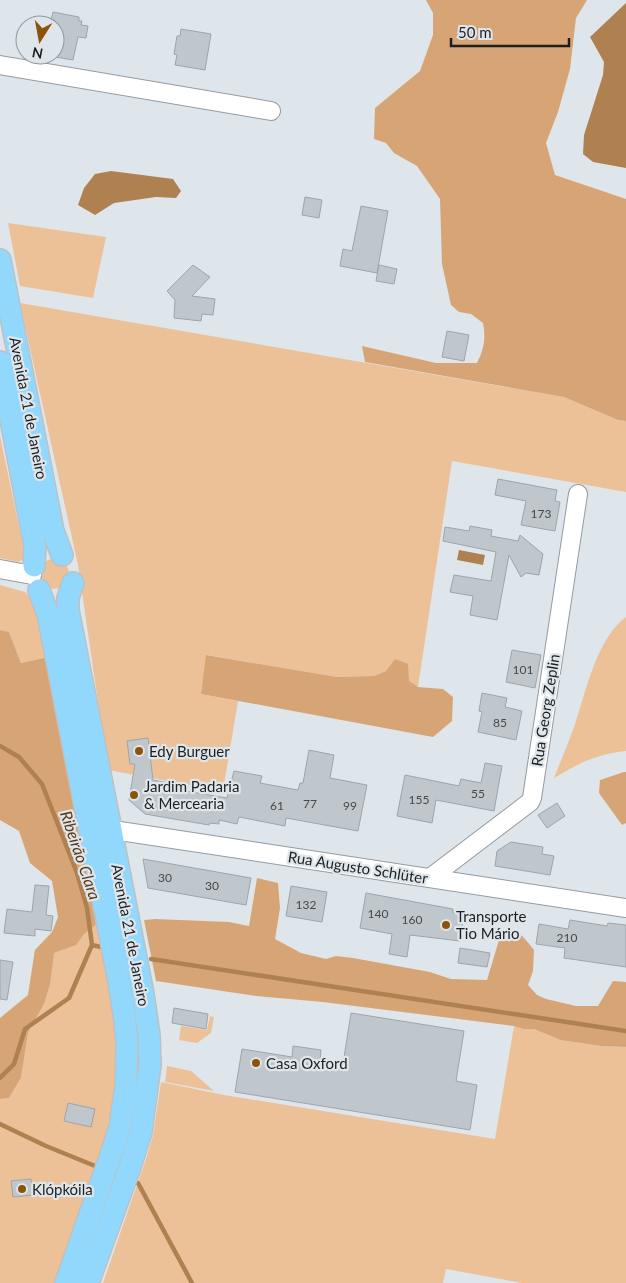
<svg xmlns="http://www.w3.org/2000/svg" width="626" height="1283" font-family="Lato,sans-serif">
<rect width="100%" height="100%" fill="#dee6eb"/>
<path fill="#ecc197" d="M8,223L106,237L93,298L20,286Z
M20,303L564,397L618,420L626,421V492L452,461L418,687L386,671L374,676L337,677L207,655L201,694L238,701L223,791L108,770L78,565Z
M0,436L25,555L24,559L18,562L0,558Z
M39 574a15 15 0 1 1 30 0a15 15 0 1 1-30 0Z
M0,585L25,592L35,602L48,657L21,663L9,632L0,630Z
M626,617V751C597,754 579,763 554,778C561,760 569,742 575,724C586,691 597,638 626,617Z
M98,923L111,987L117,1050L116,1084L104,1145L56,1283H0V1099L9,1098L21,1078L28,1033L44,1004L28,995L0,1018L28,995L35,950L54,953L75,945L83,934Z
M210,1016L214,1017L211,1033L197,1043L179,1040L181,1026L207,1030Z
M514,1026L523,1029H534L560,1040L601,1046L626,1047V1283H522L446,1269L443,1283H103L147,1156L153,1135L161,1082L224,1095L495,1139Z
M167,1066L191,1071L214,1091L165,1082Z"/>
<path fill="#d7a575" d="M426,0H587L576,18L570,69L558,112L546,143L555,175L626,199V421L618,420L564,397L365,362L362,346L436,363H477C484,349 486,339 483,323L471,314L459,312L451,305L442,264L440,199L417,166L394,153L386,143L374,139L375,108L420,71L433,35V13Z
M0,630L9,632L21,663L48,657L98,923L84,934L76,945L54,953L50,984L44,1004L28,1033L21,1078L9,1098L0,1099V1018L28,995L35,950L52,932L58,917L52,881L30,863L19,831L0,820Z
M206,655L337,677L374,676L386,671L395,659L408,664L409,681L418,687L443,689L453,697L452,721L433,737L201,694Z
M624,772H626V823L622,825L599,793L600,780Z
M257,878L278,883L280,908L275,939L301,953L326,959L336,956L353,958L430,972L451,979L487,980L502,930C519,928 524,938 534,950L533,971L528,985L537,995L546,999L576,1006H598L613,981L626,982V1047L601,1046L560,1040L534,1029H523L514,1026L323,1002L256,996L156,981L144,920L155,919L229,922L249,926Z"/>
<path fill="#af8050" d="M626,3V168L593,162L583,154L584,135L603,75L604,62L590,37Z
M111,171L173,179L181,191L176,198L156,197L114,203L95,215L78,205L84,188L95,174Z
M459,550L485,555L483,565L457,560Z"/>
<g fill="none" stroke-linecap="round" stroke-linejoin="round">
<path stroke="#af8050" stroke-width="4.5" d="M0,746L19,757L42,784L77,873L87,908L92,945L69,998L25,1029L14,1064L0,1078
M92,945L101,947
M151,959L626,1031
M0,1124L46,1146L100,1168
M130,1181L138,1183L192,1283"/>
</g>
<path fill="#bfc7cc" stroke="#9da5aa" d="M53,12L79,17V21H82L81,25L88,26L86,38L78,37L73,60L55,57V25H50Z
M181,29L211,34L205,70L175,65L177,55L174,54L177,36H180Z
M305,197L322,200L319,218L302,215Z
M361,206L388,211L377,273L340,266L343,249L352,251Z
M193,265L210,277L192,296L215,299L213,315L202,314L201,321L174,318L175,300L167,291Z
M379,265L397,269L394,284L376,281Z
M447,331L469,335L464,361L442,357Z
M498,479L557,490L555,501L560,502L555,531L521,525L526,501L495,495Z
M470,526L492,530L491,536L518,541L520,535L543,554L539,575L526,573L521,577L509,555L497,620L470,615L473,596L450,592L454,575L491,581L496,552L443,541L445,527L469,531Z
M512,650L541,655L535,688L506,682Z
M482,693L507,698L505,707L522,711L516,740L478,732L482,712L479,711Z
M148,738L153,780L181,785L180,790L227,798L234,771L262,776L260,783L298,790L300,783H303L309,750L334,755L330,778L367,785L358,831L286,818L285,826L239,817L237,824L219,820V824L210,823L209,825L145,814L129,800L135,764H130L127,741Z
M485,763L502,766L494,811L436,800L432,823L397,816L405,775L459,786L461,779L481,783Z
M557,803L565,816L547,828L538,815Z
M511,842L543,847L542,854L554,856L550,875L495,866L497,851Z
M143,859L251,878L246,905L148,888Z
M35,885L49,886L46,915L53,916L51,931L35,929V936L4,933L7,909L32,912Z
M291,886L327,892L322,922L286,916Z
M366,893L453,909V913L464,915L460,941L410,935L407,957L389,954L392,934L360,928Z
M570,920L607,926L608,923L626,925V967L564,958L565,948L536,944L539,924L568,929Z
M460,948L490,953L487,967L458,963Z
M0,960L13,962L7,1000L0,999Z
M174,1008L208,1014L206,1029L172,1023Z
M351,1013L464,1031L456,1081L477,1085L470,1130L235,1092L242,1049L292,1057L293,1046L321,1050L320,1060L343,1064Z
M68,1103L95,1109L91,1127L64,1121Z
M31,1179L33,1195L13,1197L11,1181Z"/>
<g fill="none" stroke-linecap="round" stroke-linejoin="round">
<g stroke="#949ba0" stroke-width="20">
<path id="minor" d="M0,65L271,111
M0,569L32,575
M100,828L626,908
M430,878L530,802L532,798L578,494"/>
</g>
<g stroke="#bfc0c1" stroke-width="24">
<path id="major" d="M0,260L53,531L62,555
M0,362L35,546L34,566
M73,583L68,598V610L143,994L149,1035L150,1065L141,1132L130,1167L88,1283
M39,590L48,614L119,982L125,1021L127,1044L126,1086L120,1126L114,1146L66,1283"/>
</g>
<use href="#minor" stroke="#fff" stroke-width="18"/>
<use href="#major" stroke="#92d8fd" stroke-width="21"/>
</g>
<g fill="#8c540a" stroke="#dee6eb" stroke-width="2">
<circle cx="139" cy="751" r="5"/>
<circle cx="134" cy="795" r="5"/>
<circle cx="446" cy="925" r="5"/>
<circle cx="256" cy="1063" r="5"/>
<circle cx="22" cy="1189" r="5"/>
</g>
<g text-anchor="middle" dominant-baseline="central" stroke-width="4.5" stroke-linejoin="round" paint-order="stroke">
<g font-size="12" fill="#45494b">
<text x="541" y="513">173</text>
<text x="523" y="669">101</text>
<text x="500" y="722">85</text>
<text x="478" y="793">55</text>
<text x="419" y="799">155</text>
<text x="310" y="803">77</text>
<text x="277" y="805">61</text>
<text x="350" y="805">99</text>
<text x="165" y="877">30</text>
<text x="212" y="885">30</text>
<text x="306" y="904">132</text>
<text x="378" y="913">140</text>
<text x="412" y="919">160</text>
<text x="567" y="937">210</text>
</g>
<g font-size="15" fill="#1c1f20" stroke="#dee6eb">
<text transform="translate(29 408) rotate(79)">Avenida 21 de Janeiro</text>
<text transform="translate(545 710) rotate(-81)">Rua Georg Zeplin</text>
<text transform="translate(358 867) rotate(9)">Rua Augusto Schlüter</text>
<text transform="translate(131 935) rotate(79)">Avenida 21 de Janeiro</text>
</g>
<g font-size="15" fill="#1c1f20" stroke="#dee6eb" text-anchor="start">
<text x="149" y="751">Edy Burguer</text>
<text x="144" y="786">Jardim Padaria<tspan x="144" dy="17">&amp; Mercearia</tspan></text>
<text x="456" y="916">Transporte<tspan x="456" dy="17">Tio Mário</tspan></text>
<text x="266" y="1063">Casa Oxford</text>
<text x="32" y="1189">Klópkóila</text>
</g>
<g font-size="16" font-style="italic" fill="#5a3813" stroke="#dee6eb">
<text transform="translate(81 855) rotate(71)">Ribeirão Clara</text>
</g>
</g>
<g transform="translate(40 40) rotate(191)"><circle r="24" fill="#dee6eb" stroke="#90969a"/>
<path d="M0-4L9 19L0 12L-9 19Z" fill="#8c540a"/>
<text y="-8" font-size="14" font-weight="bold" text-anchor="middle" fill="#1c1f20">N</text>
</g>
<path d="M451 38v8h118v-8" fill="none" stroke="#1c1f20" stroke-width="2.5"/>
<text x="458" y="38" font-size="15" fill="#1c1f20" stroke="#dee6eb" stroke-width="4" paint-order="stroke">50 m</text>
</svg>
